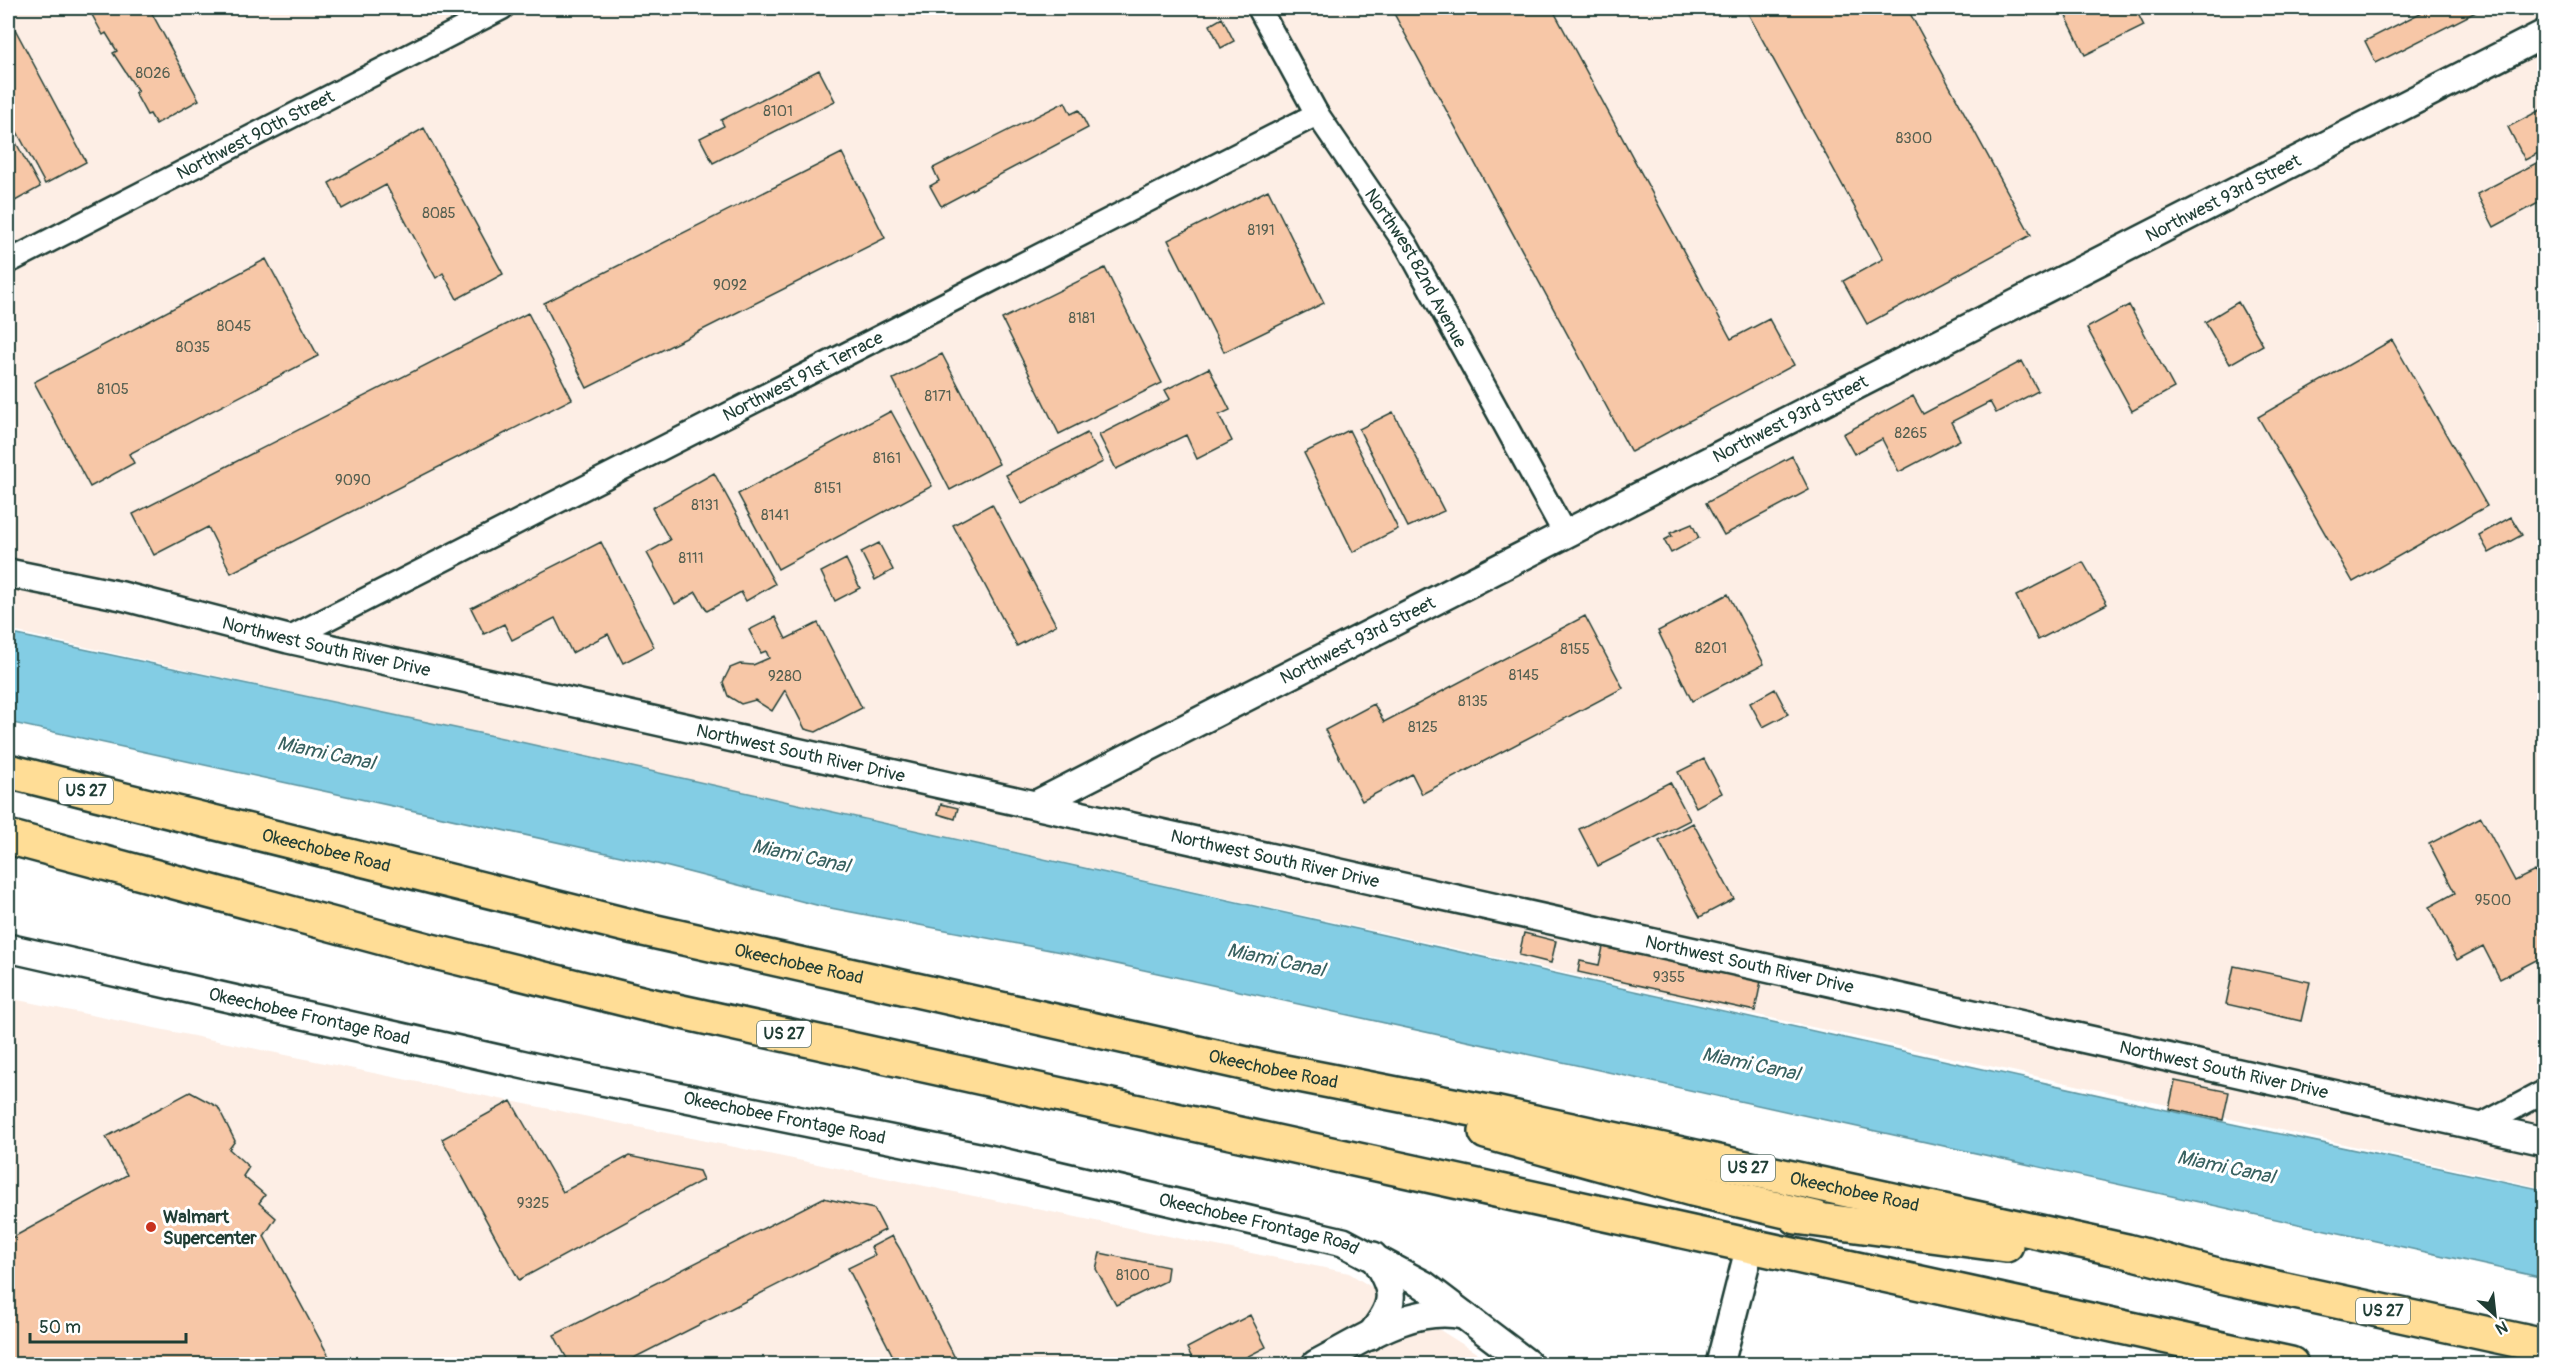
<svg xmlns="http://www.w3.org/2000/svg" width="2552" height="1372" font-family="Pangolin,sans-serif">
<rect width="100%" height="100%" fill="#fff"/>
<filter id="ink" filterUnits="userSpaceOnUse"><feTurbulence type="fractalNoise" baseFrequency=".0167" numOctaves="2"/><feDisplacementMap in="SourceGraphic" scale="12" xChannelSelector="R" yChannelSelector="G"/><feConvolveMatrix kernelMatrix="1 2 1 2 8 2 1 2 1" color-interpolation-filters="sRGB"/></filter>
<g filter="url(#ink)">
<path fill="#fdeee5" d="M8,8H2544V1188L8,630Z
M8,998L1349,1273L1494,1364H8Z"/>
<path fill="#83cde4" stroke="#5b939e" stroke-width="1.5" d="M8,633L507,739L2171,1111L2544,1190V1278L1071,954L820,906L657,864L8,722Z"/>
<path fill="#f7c7a7" stroke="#1f3d34" stroke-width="1.5" d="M93,8H149L199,100L156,124L150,114L147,115L135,93L138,91L113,53L117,51L106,33L103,35L91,13L95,10Z
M1391,8H1552L1731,339L1769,319L1794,365L1631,452Z
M1745,8H1907L2031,235L1867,324L1843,281L1883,259Z
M2074,8H2135L2144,26L2085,55L2064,12Z
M2430,8H2474L2476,12L2376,63L2365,41Z
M8,16L86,162L45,184L8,115Z
M1222,18L1234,41L1221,48L1210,25Z
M819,70L835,101L713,163L700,138L724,126L721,120Z
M1065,102L1071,114L1079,110L1088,128L941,206L930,186L939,181L933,168Z
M2544,108V150L2525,160L2508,127Z
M8,128L40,187L8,205Z
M424,128L503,274L457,299L443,273L436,278L386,185L342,209L329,183Z
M842,153L885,238L587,388L544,303Z
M2544,159V200L2494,227L2477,194Z
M1268,190L1324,303L1224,352L1168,240Z
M266,259L318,356L129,454L134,463L90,487L34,382Z
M1105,268L1162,383L1059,434L1002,319Z
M2238,302L2263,345L2230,364L2205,322Z
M2129,305L2174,388L2132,411L2087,328Z
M528,313L572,399L231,573L208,527L154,555L133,514Z
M2392,340L2487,506L2353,582L2258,417Z
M942,354L999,464L950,490L893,379Z
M2022,361L2038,391L1996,413L1990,402L1951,422L1960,440L1899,472L1882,439L1854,454L1843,434L1913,396L1923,414Z
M1209,368L1230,410L1219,415L1232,441L1197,459L1186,435L1116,469L1099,435L1170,399L1165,390Z
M891,411L932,486L778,569L738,494Z
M1393,412L1444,511L1408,527L1359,429Z
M1349,430L1398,529L1353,552L1304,453Z
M1087,433L1103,462L1022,504L1006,475Z
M1792,456L1809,490L1724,535L1706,503Z
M714,473L775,584L746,601L741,592L707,611L696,592L675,604L647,553L670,540L652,508Z
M992,504L1056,625L1017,646L953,525Z
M2511,517L2522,535L2489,553L2479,535Z
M1692,524L1699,538L1671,553L1664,540L1672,536L1670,533Z
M601,542L654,647L623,663L608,634L572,653L555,618L512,640L504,624L484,634L471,608Z
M879,543L893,570L875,580L861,552Z
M846,559L860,588L835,601L821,572Z
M2083,562L2107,604L2038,640L2016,596Z
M1728,594L1764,664L1692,701L1658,631Z
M1585,616L1623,688L1422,794L1412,774L1362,801L1325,730L1374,704L1384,722Z
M775,617L786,639L818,623L862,708L816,732L805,729L785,690L772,711L755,700L741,704L728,696L723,682L730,668L740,664L753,665L769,658L766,651L761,653L749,630Z
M1775,689L1788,714L1763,727L1750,703Z
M1704,759L1722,793L1696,807L1678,772Z
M1670,782L1690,820L1598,866L1579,829Z
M941,804L958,808L955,819L938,814Z
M2481,817L2515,881L2535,871L2544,888V932L2542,933L2544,956L2500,979L2483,946L2457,960L2429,907L2455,893L2429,844Z
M1693,823L1734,899L1700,917L1659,841Z
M1524,933L1556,941L1551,963L1519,955Z
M1603,947L1761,981L1755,1011L1578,972L1580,961L1599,965Z
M2234,966L2310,982L2301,1021L2226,1004Z
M2175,1081L2229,1092L2223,1120L2169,1109Z
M190,1092L218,1107L235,1141L229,1149L249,1167L243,1176L265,1195L259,1203L276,1218L264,1236L333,1364H8V1240L127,1175L106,1137Z
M511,1101L563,1192L629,1156L699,1171L703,1180L519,1280L442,1139Z
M823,1198L874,1209L885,1230L622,1364H570L554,1335Z
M892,1236L900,1249L958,1364H897L848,1268L875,1255L871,1247Z
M1100,1253L1168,1267L1166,1281L1116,1305L1096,1269Z
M1250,1315L1266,1347L1233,1364H1195L1187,1348Z"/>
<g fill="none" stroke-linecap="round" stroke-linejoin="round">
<g stroke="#1f3d34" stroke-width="27">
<g id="minor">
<path id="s1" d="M1259,8L1317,114L1407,246L1565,534"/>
<path id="s2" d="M8,262L502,8"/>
<path id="s3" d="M288,639L1317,114"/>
<path d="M2478,1127L2544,1092"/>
</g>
</g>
<g stroke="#1f3d34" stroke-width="32">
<g id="tertiary">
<path id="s4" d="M8,573L122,596L288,639L2544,1141"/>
<path id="s5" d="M1037,804L2544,34"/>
<path id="s6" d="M8,948L538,1068L993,1160L1343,1242L1424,1285L1528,1364"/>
<path d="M1370,1336C1397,1303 1396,1291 1373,1256"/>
<path d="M1316,1364C1361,1341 1411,1304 1463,1315"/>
<path d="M1720,1364L1750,1246"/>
</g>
</g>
<g stroke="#1f3d34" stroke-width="38">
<g id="trunk">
<path id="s7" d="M8,771L634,927L1274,1070L1498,1114L2127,1251L2221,1276L2544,1346"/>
<path d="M8,837L431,951L645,1004L2291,1364"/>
<path d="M1486,1132L1692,1189L1816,1218"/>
<path d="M1796,1217L2006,1245"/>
</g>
</g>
<use href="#minor" stroke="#fff" stroke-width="22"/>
<use href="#tertiary" stroke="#fff" stroke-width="27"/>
<use href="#trunk" stroke="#ffdd96" stroke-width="33"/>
</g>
</g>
<circle fill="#c8321e" stroke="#fff" stroke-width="2" cx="151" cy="1227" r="6"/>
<g text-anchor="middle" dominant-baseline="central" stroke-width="6" stroke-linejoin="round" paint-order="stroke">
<g font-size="15" fill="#556051">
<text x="153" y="73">8026</text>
<text x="778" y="111">8101</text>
<text x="1914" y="138">8300</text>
<text x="439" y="213">8085</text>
<text x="1261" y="230">8191</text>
<text x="730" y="285">9092</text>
<text x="1082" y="318">8181</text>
<text x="234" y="326">8045</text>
<text x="193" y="347">8035</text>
<text x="113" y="389">8105</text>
<text x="938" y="396">8171</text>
<text x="1911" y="433">8265</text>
<text x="887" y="458">8161</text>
<text x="353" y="480">9090</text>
<text x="828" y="488">8151</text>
<text x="705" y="505">8131</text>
<text x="775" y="515">8141</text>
<text x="691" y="558">8111</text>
<text x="1711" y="648">8201</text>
<text x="1575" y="649">8155</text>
<text x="1524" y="675">8145</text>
<text x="785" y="676">9280</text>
<text x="1473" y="701">8135</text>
<text x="1423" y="727">8125</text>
<text x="2493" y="900">9500</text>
<text x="1669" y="977">9355</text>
<text x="533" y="1203">9325</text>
<text x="1133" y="1275">8100</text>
</g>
<g fill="#fff" stroke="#627771" stroke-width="1.5">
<rect x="59" y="778" width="54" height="26" rx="4.5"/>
<rect x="757" y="1021" width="54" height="26" rx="4.5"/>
<rect x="1721" y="1155" width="54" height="26" rx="4.5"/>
<rect x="2356" y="1298" width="54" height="26" rx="4.5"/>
</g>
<g font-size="16" font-weight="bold" fill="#1f3d34">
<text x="86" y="791">US 27</text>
<text x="784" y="1034">US 27</text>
<text x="1748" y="1168">US 27</text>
<text x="2383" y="1311">US 27</text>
</g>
<g font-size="18" fill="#1f3d34" stroke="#fff">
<text stroke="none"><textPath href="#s2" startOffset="278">Northwest 90th Street</textPath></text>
<text stroke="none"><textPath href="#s5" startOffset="1332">Northwest 93rd Street</textPath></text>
<text stroke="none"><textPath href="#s1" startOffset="304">Northwest 82nd Avenue</textPath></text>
<text stroke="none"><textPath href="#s3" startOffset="578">Northwest 91st Terrace</textPath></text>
<text stroke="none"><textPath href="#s5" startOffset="846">Northwest 93rd Street</textPath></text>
<text stroke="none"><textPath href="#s5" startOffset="360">Northwest 93rd Street</textPath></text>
<text stroke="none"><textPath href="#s4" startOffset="327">Northwest South River Drive</textPath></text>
<text stroke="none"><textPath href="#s4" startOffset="813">Northwest South River Drive</textPath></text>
<text stroke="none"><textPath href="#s7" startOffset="328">Okeechobee Road</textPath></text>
<text stroke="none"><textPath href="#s4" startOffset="1299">Northwest South River Drive</textPath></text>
<text stroke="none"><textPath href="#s7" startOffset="814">Okeechobee Road</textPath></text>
<text stroke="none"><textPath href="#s4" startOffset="1785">Northwest South River Drive</textPath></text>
<text stroke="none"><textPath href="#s6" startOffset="309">Okeechobee Frontage Road</textPath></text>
<text stroke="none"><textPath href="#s7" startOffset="1300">Okeechobee Road</textPath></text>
<text stroke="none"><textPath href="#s4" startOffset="2271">Northwest South River Drive</textPath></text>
<text stroke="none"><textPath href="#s6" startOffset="795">Okeechobee Frontage Road</textPath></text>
<text stroke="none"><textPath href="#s7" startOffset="1894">Okeechobee Road</textPath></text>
<text stroke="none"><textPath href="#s6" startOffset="1281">Okeechobee Frontage Road</textPath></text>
</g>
<g font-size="18" font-weight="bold" fill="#1f3d34" stroke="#fff" text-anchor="start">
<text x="163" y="1217">Walmart<tspan x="163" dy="21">Supercenter</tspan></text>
</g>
<g font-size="20" font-style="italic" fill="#386160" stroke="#fff">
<text transform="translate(326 753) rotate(12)">Miami Canal</text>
<text transform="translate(801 856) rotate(12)">Miami Canal</text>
<text transform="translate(1276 960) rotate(12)">Miami Canal</text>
<text transform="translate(1751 1064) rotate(12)">Miami Canal</text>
<text transform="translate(2226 1167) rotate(12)">Miami Canal</text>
</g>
</g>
<rect width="2552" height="1372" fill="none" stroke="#fff" stroke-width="30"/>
<rect x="15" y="15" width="2522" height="1342" fill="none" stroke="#1f3d34" stroke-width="2" filter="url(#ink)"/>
<g transform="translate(2495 1315) rotate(153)" stroke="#ffffff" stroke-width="4.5" paint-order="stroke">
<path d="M0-4.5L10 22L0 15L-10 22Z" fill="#1f3d34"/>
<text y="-9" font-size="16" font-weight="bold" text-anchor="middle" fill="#1f3d34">N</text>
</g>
<path d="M30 1333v9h156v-9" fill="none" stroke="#1f3d34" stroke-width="3"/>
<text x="39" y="1333" font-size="18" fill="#1f3d34" stroke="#ffffff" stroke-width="4.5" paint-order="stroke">50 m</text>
</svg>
